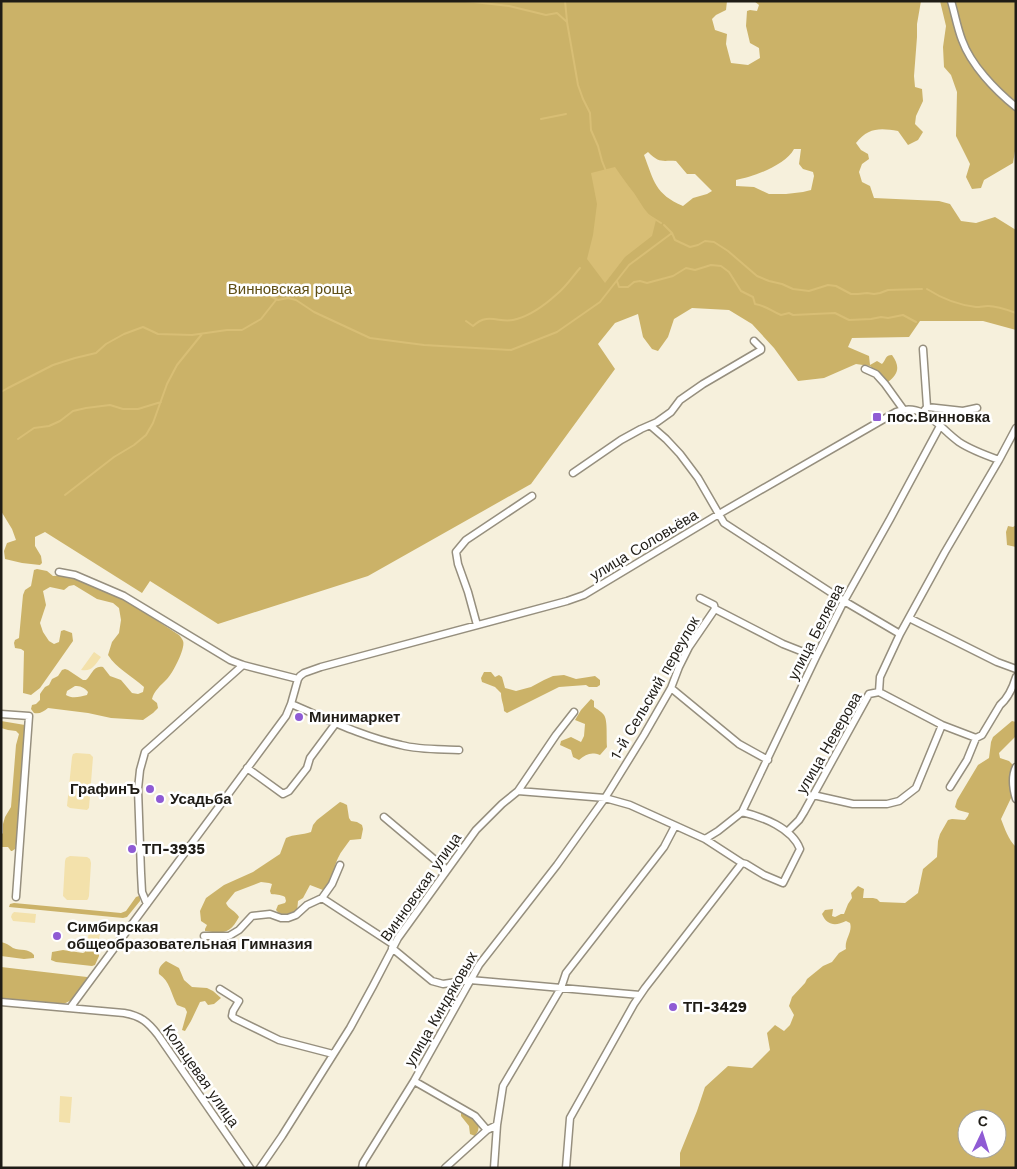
<svg xmlns="http://www.w3.org/2000/svg" width="1017" height="1169" font-family="'Work Sans',sans-serif">
<rect width="100%" height="100%" fill="#f6f0dc"/>
<path fill="#f3e1ab" d="M94,652L101,657C95,665 92,672 81,670Z
M76,753L90,754L93,757L89,808L87,810L70,808L67,806L72,757L73,754Z
M70,856L87,857L90,859L91,863L89,896L88,899L87,900H67L63,896L65,861L66,858Z
M14,912L36,914L35,923L13,921L11,917L12,914Z
M90,926L101,927L98,946L87,944Z
M60,1096L72,1097L70,1123L59,1122Z"/>
<path fill="#cbb268" fill-rule="evenodd" d="M1,1H727L726,10L716,15L712,19L715,30L727,34L726,44L731,63L748,65L760,58L759,48L750,43L746,26L747,11L750,10L757,11L759,5L754,1H921L917,24V37L914,76L915,87L922,89L923,101L916,116L915,124L923,132L918,140L908,145L898,131C881,128 868,127 856,143L861,150L868,154L869,159L862,164L859,172L862,182L870,186L874,198L939,201L950,204L961,221L976,223L995,217L1016,230V330L983,321H920L909,337L852,338L848,347L869,356L870,365L877,361L882,364C886,360 885,355 892,355C900,366 899,374 888,382H886L870,366L856,364L824,378L798,381L774,348L752,324L729,310L692,308L674,319L668,337L658,351L652,349L643,337L638,314L615,323L598,344L615,369L531,484L368,576L218,624L150,581L142,593L45,532L35,537V546L41,556L42,563L40,565L22,563L5,559L4,551L7,543L16,540L12,529L1,511ZM794,149H801L799,164L803,169L813,172L814,176L811,190L803,192L786,194H769L754,187L736,186V180C753,177 786,165 794,149ZM648,152C660,164 662,160 676,161L687,174H695L712,191L707,194L693,198L683,206C655,194 654,181 644,155Z
M940,1H1016V145L1013,163L984,180L981,188L972,189L966,177L970,164L956,136L957,92L951,75L944,67L943,47L946,26Z
M1016,525V547L1007,545L1006,532L1008,526L1013,527Z
M37,569L47,571L53,576L70,575L75,576L127,601L179,635C180,636 183,640 183,641C186,648 172,675 166,680C161,685 154,691 152,699L157,703L158,708L153,713L143,720L111,718L88,713L48,708C43,712 40,714 34,713L31,709L32,705L36,704L40,700V694L42,691L45,687L49,685L52,679L58,676L62,670L65,669L68,670L83,680H86C92,675 93,665 103,667L110,676L121,680L132,693L138,694L143,692L144,687C132,676 116,668 108,655L112,642L119,633L121,620L119,608L113,603L97,599L74,585L69,586L64,590L50,587L43,591L46,605L40,623L43,632L49,641L54,644L59,642L61,631L64,630L72,633L73,641L40,688L31,695L23,693L24,651L21,649L15,648L14,643L15,640L19,638L23,595L25,590L31,586L34,570ZM75,686C80,686 84,687 88,692L87,695C80,697 72,699 66,695L67,691Z
M484,672H491L495,677L499,675L502,677L505,688L516,691L531,687L544,680L553,676L564,675L576,679L595,676L600,680V685L597,687H589L586,685L559,687L507,713L504,711C504,705 501,700 501,693L495,687L482,682L481,678Z
M591,699L594,701V707C597,709 602,712 604,715C608,721 606,738 607,747L600,755C591,752 586,754 579,760L573,757L571,750L560,745L561,741L571,737L581,742L584,736L585,724L575,720L581,710Z
M1,721L25,725L27,727L17,841L15,849L12,851H11L8,847H1V835L3,833V824L5,817L11,807L16,745L19,734L16,731L8,730L1,728Z
M1012,721L1016,722V736L999,753L1000,758L1009,761L1013,765L1010,774L1012,796L1001,819C1005,829 1008,839 1016,847V1168H680V1153L697,1111L705,1087L728,1066L752,1068L770,1050L767,1033L775,1025L784,1031L790,1025L794,1015L789,1006L792,997L805,983L807,979L823,966L832,962L839,953L846,949C844,940 853,932 850,923L846,921C836,926 827,926 822,914L825,910L833,909L832,916L835,917L841,914H844L848,904L852,898L851,893L858,886L864,889L863,898H873L877,899L880,902L905,903L918,893L923,869L937,857L938,841L940,834L948,820L952,819L965,820L968,816L969,813L958,810L955,807L957,800L978,765L989,758L991,742L993,737ZM967,1119H997V1149H967Z
M340,802L343,803L347,805L349,818L351,821L357,822L362,825L363,829L361,839L350,840C346,846 341,851 338,858C333,868 333,884 323,890L310,885L303,898L298,901L297,912C289,915 282,918 276,910L278,905L285,903L286,901L285,897C280,894 276,895 271,894L270,891L272,884L269,883L261,882L235,892L226,903C228,909 236,911 239,917C230,934 223,934 205,931V929L207,925L201,921L200,911L206,898L224,885L253,872L280,854L286,838C294,834 302,835 311,832L313,825L317,820Z
M139,896L140,898V901L127,917L123,918L9,907L10,904L14,903L121,913L126,911L136,897Z
M1,942C6,943 9,945 13,948C21,951 28,948 34,955V958L24,959L1,956Z
M89,945L94,946L99,953V956L95,965L92,966L56,962L51,960L52,952L63,950L83,953L85,952L86,948Z
M166,961L179,968L184,980L192,987L207,988L213,991L221,998L214,1004L208,1005L205,1001L200,1002L191,1021L185,1031L182,1030L187,1012L185,1008L177,1005C171,994 170,981 159,974C158,968 161,965 166,961Z
M1,967L87,977V979C80,989 74,1002 62,1004L1,999Z
M463,1111L473,1116L479,1125L478,1131L475,1136L470,1134L469,1126L461,1116V1113Z"/>
<path fill="#d8be75" d="M615,167C621,176 627,184 634,193C641,203 645,213 656,220L652,236L625,257L605,283L587,259L593,235L597,204L591,173Z"/>
<g fill="none" stroke-linecap="round" stroke-linejoin="round">
<path stroke="#d8be75" stroke-width="2" d="M465,1L509,6L546,15L557,13L567,22L578,85L583,99L590,113L591,130L598,146L602,161L606,171
M565,1L567,21
M541,119L566,114
M648,215L661,223
M664,225L672,233L675,240L690,247L698,245L705,241L714,242L728,251L757,276L769,281L782,284L793,289L809,291L828,285L836,286L851,294H858L867,293L874,294L880,293L888,290L922,289
M617,281L619,287H628L634,282L640,281L647,283L673,276L686,268L695,270L711,265L721,266L729,272L741,291L753,297L755,304C767,306 771,311 781,315L789,313L793,315L835,313L849,320L871,319L881,317L888,318L903,315L916,322
M927,289C941,298 959,305 976,307C981,307 984,306 988,306C997,306 1008,310 1016,313
M268,295L278,300L288,298L296,300L314,312L370,338L424,345L511,350L557,332L600,302L629,265L672,233
M466,321L473,326C489,311 501,325 517,319C531,315 546,304 557,294C566,287 573,276 580,268
M1,392L8,388L53,365L75,358L96,353L106,344L124,334L143,327L158,334L192,335L227,330H242L261,319L276,300
M18,439L34,428L49,426L60,421L73,411L86,408L110,405L123,409H138L161,402
M65,495L114,457L134,445L146,435L153,423L167,384L177,365L202,334"/>
<g stroke="#968f7e" stroke-width="9">
<path id="minor" d="M951,1C955,14 957,27 962,40C971,65 995,90 1016,107
M923,349L927,407L923,412
M865,369L876,374L885,384L903,409
M927,407L963,411L977,408
M651,426L666,439L680,454L698,478L724,523L844,601L900,634
M573,473L621,440L641,429L657,422L671,412L680,400L703,384L761,350V348L754,341
M59,572L75,575L124,596L230,660L243,665L298,679
M700,598L714,605L715,609L783,644L816,657
M909,618L997,662L1016,669
M477,625L468,592L458,564L456,552L466,540L532,496
M671,688L739,744L768,760
M879,692L942,725L976,738
M291,704C327,719 363,737 401,745C420,750 440,749 459,750
M1,714L29,716L16,897
M1016,767C1011,777 1013,789 1016,799
M247,768L283,794L289,791L307,768L310,758L336,723
M950,787L967,760L976,738L982,735L1000,705C1008,698 1013,687 1016,677
M518,791L605,798L630,805L705,839L742,863L746,864L764,875L783,883L800,849C792,828 763,817 742,812
M813,795L853,804H887L899,801L916,788L942,725
M384,817L447,870
M788,831L799,820L804,812L869,694L879,692L880,677L900,634L945,552L999,460L1016,428
M705,839L718,831L742,812L816,657L844,601L890,519L940,426
M322,898L394,945
M147,904L142,892L141,873L138,789L140,770L145,752L243,665
M204,936H229L239,930L252,916L270,914L281,918H288L296,915L307,905L322,898L332,884L340,865
M392,948L432,981L443,984L470,980L640,995
M220,989L239,1001L233,1011L232,1016L234,1018L279,1040L333,1054
M1,1002L124,1013C141,1016 148,1022 158,1035L250,1168
M70,1008L286,716L291,704L298,679L300,676L304,673L321,667L567,601L584,595L719,514L896,412C924,401 939,428 959,442C971,450 985,455 999,460
M414,1081L475,1116L487,1130
M260,1168L282,1136L350,1028L373,986L398,938L476,830L502,804L518,791L556,735L574,712
M362,1168L363,1163L414,1081L479,965L557,865L605,798L644,735L671,688L679,667L689,647L715,609
M445,1168L487,1130L497,1125
M494,1168L497,1125L503,1086L561,988L566,973L654,860L664,847L675,826
M566,1168L570,1118L634,1004L645,988L742,863"/>
</g>
<use href="#minor" stroke="#fff" stroke-width="6"/>
</g>
<g fill="#8f5bd4" stroke="#fff" stroke-width="2">
<rect x="872" y="412" width="10" height="10" rx="2.5"/>
<circle cx="299" cy="717" r="5"/>
<circle cx="150" cy="789" r="5"/>
<circle cx="160" cy="799" r="5"/>
<circle cx="132" cy="849" r="5"/>
<circle cx="57" cy="936" r="5"/>
<circle cx="673" cy="1007" r="5"/>
</g>
<g text-anchor="middle" dominant-baseline="central" stroke-width="5" stroke-linejoin="round" paint-order="stroke">
<g font-size="15" fill="#5f4e15" stroke="#fff">
<text x="290" y="289">Винновская роща</text>
</g>
<g font-size="15" font-weight="bold" fill="#1f1c16" stroke="#fff" text-anchor="start">
<text x="887" y="417">пос.Винновка</text>
<text x="309" y="717">Минимаркет</text>
<text x="140" y="789" text-anchor="end">ГрафинЪ</text>
<text x="170" y="799">Усадьба</text>
<text x="142" y="849">ТП-3935</text>
<text x="67" y="927">Симбирская<tspan x="67" dy="17">общеобразовательная Гимназия</tspan></text>
<text x="683" y="1007">ТП-3429</text>
</g>
<g font-size="15" fill="#1f1c16" stroke="#fff">
<text transform="translate(644 545) rotate(-31)">улица Соловьёва</text>
<text transform="translate(816 632) rotate(-63)">улица Беляева</text>
<text transform="translate(655 688) rotate(-60)">1-й Сельский переулок</text>
<text transform="translate(829 743) rotate(-60)">улица Неверова</text>
<text transform="translate(421 887) rotate(-55)">Винновская улица</text>
<text transform="translate(441 1009) rotate(-60)">улица Киндяковых</text>
<text transform="translate(201 1076) rotate(55)">Кольцевая улица</text>
</g>
</g>
<rect width="1017" height="1169" fill="none" stroke="#1f1c16" stroke-width="5"/>
<g transform="translate(982 1134) rotate(4)"><circle r="24" fill="#ffffff" stroke="#a5a4a2"/>
<path d="M0-4L9 19L0 12L-9 19Z" fill="#8f5bd4"/>
<text y="-8" font-size="14" font-weight="bold" text-anchor="middle" fill="#1f1c16">С</text>
</g>
</svg>
